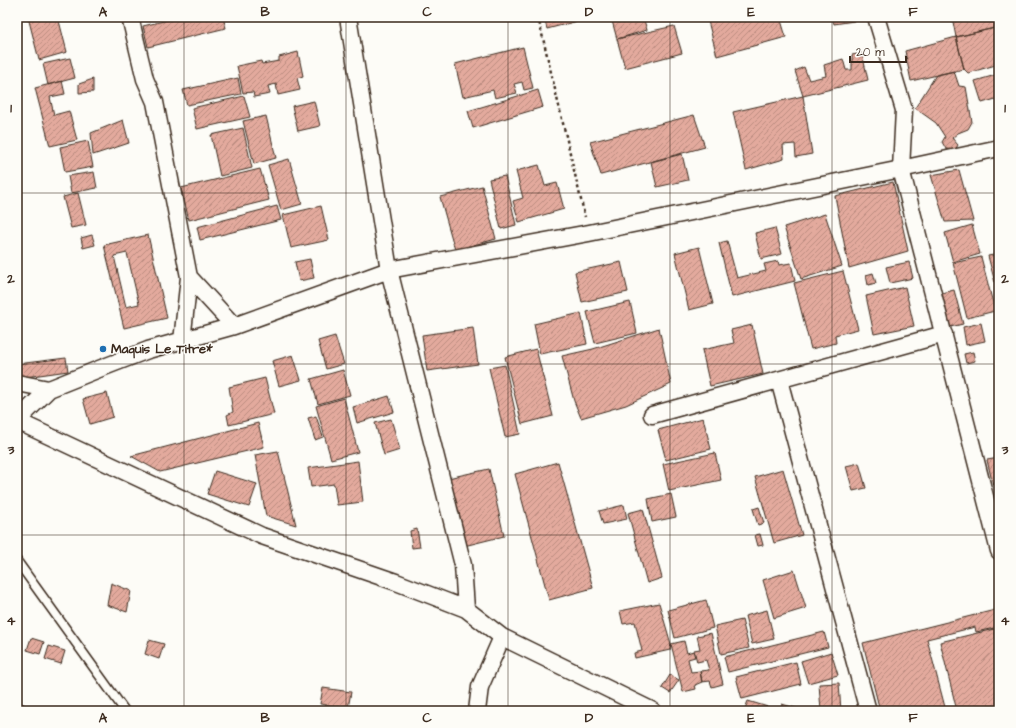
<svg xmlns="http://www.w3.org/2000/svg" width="1016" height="728" font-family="'Architects Daughter',sans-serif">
<defs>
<pattern id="building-hatch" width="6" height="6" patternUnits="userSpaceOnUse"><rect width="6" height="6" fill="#e3aa9d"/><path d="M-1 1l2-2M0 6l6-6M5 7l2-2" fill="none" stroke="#b98b7f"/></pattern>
</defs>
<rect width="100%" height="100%" fill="#fdfcf7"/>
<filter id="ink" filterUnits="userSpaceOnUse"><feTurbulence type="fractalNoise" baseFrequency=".025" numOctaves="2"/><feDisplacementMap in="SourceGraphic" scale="8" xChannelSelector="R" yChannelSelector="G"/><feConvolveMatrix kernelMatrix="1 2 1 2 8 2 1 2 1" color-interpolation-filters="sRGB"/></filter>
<g filter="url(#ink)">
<path fill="url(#building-hatch)" stroke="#3b2a1e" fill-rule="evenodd" d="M28,17H58L67,52L39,60Z
M180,17H223L226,28L148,47L143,26Z
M544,17H593L547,29Z
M611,17H643L647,30L617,39Z
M707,17H780L786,37L717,56Z
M832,17H853L854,21L834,24Z
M952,17H999V27L956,37Z
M674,26L682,53L625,68L617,39Z
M999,27V64L968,73L964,69L956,37Z
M956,37L964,69L911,81L905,51Z
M523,47L533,88L524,90L522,82L514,84L517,93L495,98L493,90L463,97L455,64Z
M298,52L303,76L297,78L300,90L278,95L276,84L268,86L270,94L254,97L253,92L243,93L237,66L261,61L262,64L279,61V57Z
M862,53L868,80L803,96L795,71L804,67L809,80L826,76L824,65L843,59L846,70H852V55Z
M70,58L75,78L48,85L43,64Z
M954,71L959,86L966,87L972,122L968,129L958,133L952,138L958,145L955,150L946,149L942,142L945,137L936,123L915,108L936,75Z
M999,74V98L982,103L975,81Z
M238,78L241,94L187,105L183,90Z
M93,79V92L79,93V84Z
M62,81L65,94L50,97L54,115L69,111L77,140L50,146L35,88Z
M538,90L543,107L473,128L468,111Z
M244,96L250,117L197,129L192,108Z
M803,96L812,154L796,157L795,144L783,145L784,159L746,170L733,112Z
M314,101L320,126L298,131L292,106Z
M694,115L705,147L601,175L590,142Z
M266,116L276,158L254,164L243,121Z
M123,120L129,143L93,155L91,133Z
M243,128L252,168L220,176L211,135Z
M88,141L93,167L65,172L60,147Z
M682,154L688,180L657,187L651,162Z
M289,159L302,204L281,210L268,165Z
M539,165L545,186L557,183L564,209L519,222L513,201L523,198L516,171Z
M260,169L269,200L189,220L181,188Z
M959,170L973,221L945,222L931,175Z
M94,172L97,188L71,193L68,176Z
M505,176L516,225L501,229L489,179Z
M893,182L908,251L849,268L835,196Z
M482,186L496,239L455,250L440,197Z
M78,193L86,225L71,228L63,197Z
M277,206L281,220L200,240L197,227Z
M321,206L329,240L291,248L283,215Z
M825,214L842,266L801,279L784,227Z
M972,225L980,254L953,262L945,233Z
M775,228L782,254L761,259L755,233Z
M92,235L95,245L83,248L81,238Z
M148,235L167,318L124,328L104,245ZM127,253L139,304L126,307L114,256Z
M727,241L737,278L766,271L764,264L778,261L779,265L791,263L795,281L732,297L719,243Z
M699,247L713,304L689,310L675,253Z
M999,254V298L988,256Z
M981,257L995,311L967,318L953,263Z
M310,259L314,278L299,281L295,262Z
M621,262L628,292L582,302L575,272Z
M909,262L913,278L890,283L886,267Z
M843,271L858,329L835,335L836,343L811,349L794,283Z
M873,273L876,283L868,285L866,275Z
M905,287L914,326L874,334L866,296Z
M954,290L963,324L946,328L938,294Z
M630,302L637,333L595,343L587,312Z
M581,313L587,344L540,354L534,324Z
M981,323L985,341L966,345L963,327Z
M752,325L763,374L710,386L702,350L734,343L731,330Z
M473,328L478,364L427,371L422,335Z
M659,328L671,384L626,405L581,418L574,401L562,356L593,349Z
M335,336L344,364L326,369L318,341Z
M536,349L553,416L522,424L505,357Z
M973,352L975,361L966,363L964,354Z
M293,355L301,380L279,386L272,361Z
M66,358L68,371L18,378L17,364Z
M505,365L520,434L505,437L489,368Z
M343,370L350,395L318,404L311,379Z
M265,378L274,414L229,425L227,415L233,412L229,387Z
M107,393L113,417L90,424L83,399Z
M389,396L394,412L357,423L353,407Z
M344,398L358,452L331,459L316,406Z
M316,416L323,437L315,440L308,418Z
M703,418L711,449L666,460L658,430Z
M391,419L400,450L384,455L375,423Z
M258,423L264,447L160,472L131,456Z
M278,451L296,525L266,516L255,455Z
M715,453L721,480L669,491L663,464Z
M999,458V483L993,485L987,460Z
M358,461L363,502L337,505L334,484L311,487L308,468Z
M558,462L593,588L549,600L515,474Z
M859,463L866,488L853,491L846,466Z
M489,469L504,536L464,546L448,478Z
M783,469L802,535L774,543L755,477Z
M215,471L257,484L249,507L207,494Z
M671,494L676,517L652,522L648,499Z
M624,505L627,519L603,524L599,511Z
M759,507L764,523L758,525L753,509Z
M643,509L662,578L647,583L628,513Z
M417,529L420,547L412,548L410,531Z
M760,534L763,545L758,546L755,535Z
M794,570L806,608L774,618L763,580Z
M111,583L131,591L127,612L107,605Z
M706,600L713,628L675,638L668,610Z
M659,603L671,644L670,650L635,658L634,653L642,651L635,622L623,624L620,611Z
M767,610L774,639L752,644L745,616Z
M995,610L999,627L976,632L975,627L927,639L946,711H880L863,643Z
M742,620L749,648L721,654L715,626Z
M994,629L999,651V711H957L940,642Z
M824,632L828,647L728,672L724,657Z
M711,633L723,684L712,687L710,681L702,682L700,671L709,670L706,660L697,662L694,650L700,649L697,636Z
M31,638L44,642L40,654L27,650Z
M149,640L164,644L159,659L145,654Z
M684,641L687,653L693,651L695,657L688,659L691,672L700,671L702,682L695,685L696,689L683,692L671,644Z
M49,646L65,651L61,664L45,659Z
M831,652L838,675L808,683L801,661Z
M796,662L801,684L742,699L736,677Z
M670,675L679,680L670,693L662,688Z
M839,683L841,711H821L819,684Z
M323,688L351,692L348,708L320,704Z
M748,701L781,711H744Z
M17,703L24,704V711H17Z
M782,704L805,711H781Z"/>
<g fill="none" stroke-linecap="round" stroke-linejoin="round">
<g stroke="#3b2a1e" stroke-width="11">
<path id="service" d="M17,561L125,711"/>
</g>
<g stroke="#3b2a1e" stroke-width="19">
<path id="minor" d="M130,17L145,79L155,102L189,277L234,326
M348,17L389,270L463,565L466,609
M876,17L904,110L901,169L999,551
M182,341L189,277
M779,380L868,711
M17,383L49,389
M652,415L944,334
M17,421L49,389L99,369L148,350L234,326L389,270L589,233L901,169L999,148
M17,421L262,536L396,582L466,609L502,637L653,711
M477,711L480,687L502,637"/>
</g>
<path stroke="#3b2a1e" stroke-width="2.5" stroke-dasharray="3 3" stroke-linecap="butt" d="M538,17L585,217"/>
<use href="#service" stroke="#fdfcf7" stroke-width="8"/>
<use href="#minor" stroke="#fdfcf7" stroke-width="16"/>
</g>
</g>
<path fill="none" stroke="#3b2a1e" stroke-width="1" stroke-opacity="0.55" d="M184,17V711M346,17V711M508,17V711M670,17V711M832,17V711M17,193H999M17,364H999M17,535H999"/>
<circle fill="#1f6fb2" stroke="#fdfcf7" stroke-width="1.5" cx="103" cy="349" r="4"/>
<g text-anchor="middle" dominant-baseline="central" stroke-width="3" stroke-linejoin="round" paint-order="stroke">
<g font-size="13" font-weight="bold" fill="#3b2a1e" stroke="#fdfcf7" text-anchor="start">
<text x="111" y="349">Maquis Le Titre*</text>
</g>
</g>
<rect width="1016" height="728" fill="none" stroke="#fdfcf7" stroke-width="44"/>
<path d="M850 56v6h56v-6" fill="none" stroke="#3b2a1e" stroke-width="2"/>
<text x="856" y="56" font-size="12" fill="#3b2a1e" stroke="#fdfcf7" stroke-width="3" paint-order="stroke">20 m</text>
<rect x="22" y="22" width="972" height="684" fill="none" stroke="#3b2a1e" stroke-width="1.5"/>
<g font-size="13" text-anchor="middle" font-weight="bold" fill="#3b2a1e">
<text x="103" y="16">A</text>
<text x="265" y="16">B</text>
<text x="427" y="16">C</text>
<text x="589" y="16">D</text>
<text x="751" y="16">E</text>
<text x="913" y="16">F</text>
<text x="11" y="112">1</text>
<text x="1005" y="112">1</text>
<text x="11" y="283">2</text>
<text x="1005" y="283">2</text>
<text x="11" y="454">3</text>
<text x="1005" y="454">3</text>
<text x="11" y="625">4</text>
<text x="1005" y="625">4</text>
<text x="103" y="722">A</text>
<text x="265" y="722">B</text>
<text x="427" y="722">C</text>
<text x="589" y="722">D</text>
<text x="751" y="722">E</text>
<text x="913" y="722">F</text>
</g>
</svg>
